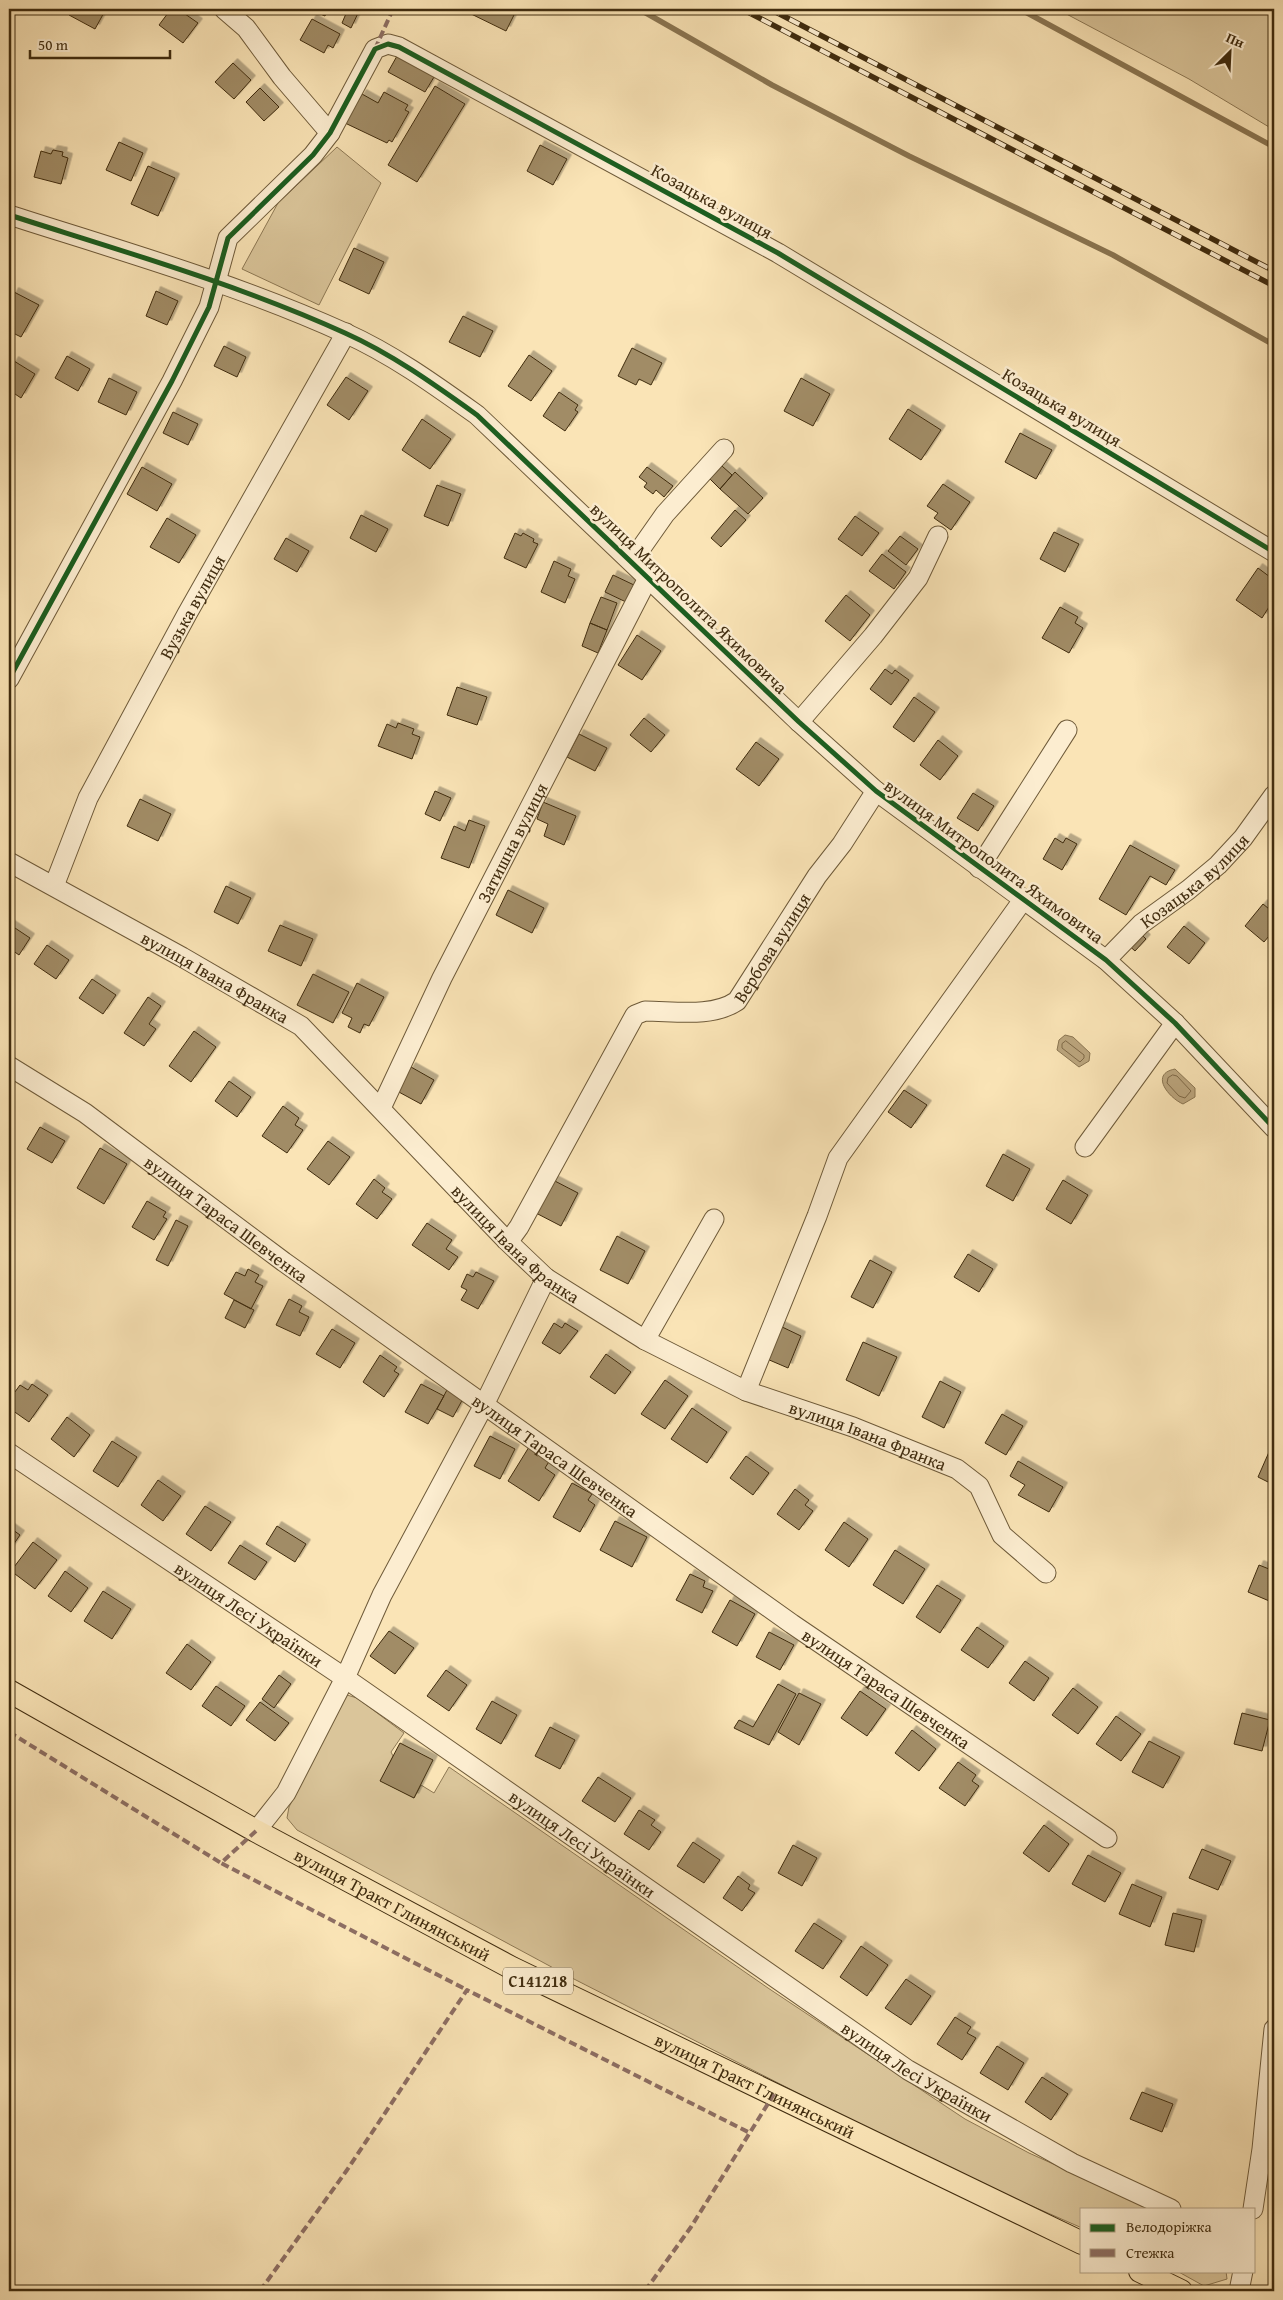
<svg xmlns="http://www.w3.org/2000/svg" width="1283" height="2300" font-family="'Gentium Book Plus',serif">
<defs>
<filter id="shadow"><feDropShadow dx="4.5" dy="-4.5" stdDeviation="0" flood-color="#0004"/></filter>
</defs>
<rect width="100%" height="100%" fill="#fae4b6"/>
<filter id="stains"><feTurbulence type="fractalNoise" baseFrequency=".004" numOctaves="4"/><feColorMatrix values="0 0 0 0 .2 0 0 0 0 .09 0 0 0 0 .02 0 0 0 .5 -.17"/></filter>
<radialGradient id="worn" r=".72"><stop offset=".6" stop-color="#630" stop-opacity="0"/><stop offset="1" stop-color="#630" stop-opacity=".3"/></radialGradient>
<path fill="#dac59a" stroke="#8d7854" d="M1057,9H1274V130L1189,79Z
M337,147L381,183L319,305L242,269L278,203Z
M347,1695L357,1698L404,1733L391,1752L393,1756L381,1781L414,1798L421,1785L434,1793L449,1767L768,1988L965,2119L1029,2153L1153,2209H1082V2228L943,2167L572,1978L297,1830L287,1818L289,1807L343,1699Z
M1177,2271H1226L1227,2279L1204,2286Z"/>
<path fill="#bba57d" stroke="#8a7551" d="M1065,1035L1073,1037L1090,1053L1089,1061L1079,1067L1057,1050L1059,1040Z
M1175,1069L1195,1088V1097L1183,1104C1169,1098 1149,1074 1175,1069Z"/>
<g fill="none" stroke-linecap="round" stroke-linejoin="round">
<path stroke="#7e6846" stroke-width="1" d="M1066,1041L1084,1055V1058L1080,1062L1062,1048V1044Z
M1173,1075L1177,1076L1191,1091L1185,1098L1179,1096L1167,1083L1168,1078Z"/>
<path stroke="#8a7551" stroke-width="5.5" d="M639,9L772,85L909,156L1113,255L1274,345
M1020,9L1274,147"/>
</g>
<path fill="#a18c66" stroke="#402c0f" filter="url(#shadow)" d="M73,9H106L95,29L69,15Z
M171,9H178L198,23L183,43L159,25Z
M309,9H328L325,16Z
M348,9H360L351,28L342,23Z
M461,9H517L506,31Z
M312,19L340,34L333,48L328,45L324,53L300,40Z
M397,56L434,77L425,92L388,72Z
M233,63L251,80L234,99L215,82Z
M435,86L465,104L417,182L388,165Z
M260,88L279,107L264,121L246,102Z
M384,92L408,105L405,110L409,112L392,142L389,140L387,143L345,123L362,94L378,103Z
M119,142L143,153L131,181L106,170Z
M540,145L567,159L553,185L527,171Z
M53,150L63,152L62,156L68,158L61,184L34,177L41,151L51,154Z
M148,166L175,178L158,216L131,204Z
M354,248L384,262L369,294L339,280Z
M156,291L178,301L167,325L146,316Z
M14,292L39,305L21,337L9,331V302Z
M463,316L493,331L480,357L449,342Z
M224,346L246,357L237,377L214,366Z
M632,348L662,363L651,385L639,379L636,385L618,376Z
M529,355L552,371L531,401L508,386Z
M67,356L90,369L78,391L55,378Z
M14,361L35,374L21,398L9,390V370Z
M346,377L368,391L349,420L327,405Z
M109,378L137,392L126,415L98,402Z
M801,378L830,394L813,426L784,411Z
M559,392L578,405L575,410L578,412L565,431L543,416Z
M908,409L941,430L921,460L889,439Z
M173,412L198,424L188,445L163,433Z
M422,419L451,439L430,469L402,450Z
M1020,433L1052,450L1036,479L1005,462Z
M722,466L732,475L720,489L710,479Z
M142,467L172,484L157,511L127,494Z
M647,467L673,486L664,497L656,490L653,494L644,487L647,483L639,477Z
M735,472L763,498L748,514L720,489Z
M943,484L970,502L951,530L934,518L938,513L927,506Z
M437,485L461,494L448,526L424,516Z
M735,510L746,520L721,547L711,538Z
M361,515L388,529L376,552L350,538Z
M855,516L879,533L862,556L838,539Z
M167,518L196,535L179,563L150,547Z
M1054,532L1079,544L1065,572L1040,559Z
M515,533L521,536L523,533L534,539L533,542L538,544L526,568L504,558Z
M900,536L918,549L906,565L888,551Z
M286,538L309,551L297,572L274,559Z
M882,554L906,572L894,589L869,571Z
M554,561L571,569L568,576L575,579L565,603L541,592Z
M1258,568L1274,580V599L1262,618L1236,600Z
M613,575L634,585L626,602L605,592Z
M846,595L870,615L850,641L825,621Z
M601,597L617,603L607,630L590,623Z
M1060,607L1078,617L1075,623L1083,628L1069,653L1042,638Z
M590,623L607,630L598,653L582,646Z
M637,635L661,651L642,680L618,665Z
M885,669L892,674L895,670L909,680L891,705L870,689Z
M457,687L487,697L477,725L447,715Z
M914,697L935,712L914,742L893,727Z
M644,718L665,735L651,752L630,735Z
M398,723L414,729L412,734L420,737L412,759L378,746L387,724L396,728Z
M579,734L607,748L595,771L567,757Z
M938,740L958,756L940,780L920,765Z
M756,742L779,759L759,786L736,769Z
M435,791L451,798L440,821L425,814Z
M973,793L994,806L978,831L957,818Z
M140,799L171,814L158,841L127,826Z
M543,802L576,816L564,845L544,836L548,824L537,819Z
M469,820L485,826L469,868L441,858L454,826L465,831Z
M1055,838L1063,843L1066,838L1077,844L1062,870L1043,859Z
M1130,845L1175,870L1166,885L1150,876L1126,915L1099,899Z
M226,886L251,898L238,924L214,912Z
M508,890L544,908L532,933L496,915Z
M1263,904L1274,913V930L1264,942L1245,926Z
M9,924L30,938L19,955L9,948Z
M280,925L313,939L301,966L268,951Z
M1184,926L1205,943L1189,964L1167,947Z
M1138,931L1146,939L1135,951L1126,943Z
M47,945L69,960L56,979L34,964Z
M313,974L349,992L333,1023L297,1005Z
M92,979L116,995L103,1014L79,998Z
M357,983L384,997L369,1026L364,1024L360,1033L348,1027L352,1018L342,1013Z
M148,997L161,1006L149,1024L156,1029L144,1046L124,1033Z
M194,1031L216,1047L191,1082L169,1066Z
M411,1067L434,1080L421,1104L397,1091Z
M229,1081L251,1097L237,1117L215,1101Z
M904,1090L927,1105L911,1128L888,1112Z
M283,1106L299,1118L295,1125L303,1130L287,1153L262,1136Z
M40,1127L65,1141L52,1163L27,1149Z
M328,1141L350,1157L329,1185L307,1169Z
M100,1148L127,1164L104,1204L77,1188Z
M1003,1154L1030,1169L1013,1201L986,1186Z
M374,1179L385,1188L382,1192L392,1199L377,1219L356,1204Z
M551,1179L578,1193L561,1226L534,1212Z
M1063,1180L1088,1195L1071,1224L1046,1209Z
M147,1201L166,1212L163,1217L167,1219L154,1240L132,1227Z
M176,1220L188,1226L168,1266L156,1260Z
M427,1223L452,1240L446,1249L458,1257L449,1270L412,1245Z
M617,1236L645,1251L628,1284L600,1270Z
M968,1254L993,1269L979,1292L954,1277Z
M870,1260L892,1272L873,1308L851,1297Z
M248,1269L259,1275L255,1282L263,1286L251,1309L224,1294L236,1272L245,1276Z
M476,1272L494,1281L478,1309L461,1300L467,1290L461,1287L467,1274L473,1277Z
M289,1299L302,1306L299,1312L309,1317L300,1336L276,1325Z
M234,1300L254,1310L245,1328L225,1318Z
M554,1323L562,1328L565,1323L578,1331L560,1354L542,1343Z
M780,1326L801,1336L788,1368L767,1359Z
M332,1329L355,1343L340,1368L316,1354Z
M863,1342L897,1357L879,1396L846,1380Z
M606,1354L631,1372L615,1394L590,1377Z
M380,1355L397,1367L394,1371L399,1374L384,1397L363,1382Z
M665,1380L688,1396L665,1429L641,1414Z
M940,1381L961,1392L944,1428L922,1417Z
M32,1384L48,1395L29,1422L9,1408V1400L20,1385L28,1390Z
M421,1384L444,1396L428,1424L405,1412Z
M449,1386L465,1395L453,1417L437,1409Z
M692,1408L727,1432L707,1463L671,1439Z
M1002,1414L1023,1426L1006,1455L985,1443Z
M67,1417L90,1435L74,1457L51,1439Z
M490,1436L515,1449L500,1479L474,1466Z
M112,1441L137,1457L118,1487L93,1471Z
M529,1447L550,1460L545,1468L555,1475L539,1501L508,1481Z
M1269,1452L1274,1455V1485L1258,1477Z
M746,1456L769,1473L753,1495L730,1478Z
M1018,1461L1063,1487L1049,1512L1018,1495L1025,1485L1010,1476Z
M158,1480L181,1496L163,1521L141,1505Z
M572,1483L592,1494L588,1500L595,1505L580,1532L553,1517Z
M795,1489L809,1500L805,1505L813,1511L799,1530L777,1514Z
M205,1506L231,1522L211,1551L186,1534Z
M615,1521L647,1537L632,1567L600,1550Z
M844,1522L868,1539L849,1567L825,1550Z
M277,1526L306,1544L295,1562L266,1544Z
M9,1527L20,1535L9,1551Z
M33,1542L57,1560L35,1589L11,1571Z
M240,1545L267,1562L255,1580L228,1563Z
M895,1550L925,1569L903,1604L873,1585Z
M1259,1565L1274,1571V1603L1248,1592Z
M65,1571L88,1588L71,1612L48,1596Z
M690,1574L705,1581L703,1587L713,1591L702,1613L676,1600Z
M937,1585L961,1600L940,1633L916,1617Z
M103,1591L131,1609L112,1639L84,1621Z
M730,1600L755,1614L737,1646L712,1632Z
M977,1627L1004,1646L988,1668L961,1650Z
M389,1631L414,1648L395,1674L370,1656Z
M769,1632L794,1645L780,1670L756,1657Z
M187,1644L211,1662L191,1690L166,1673Z
M1025,1661L1049,1678L1034,1701L1009,1683Z
M446,1670L467,1685L449,1711L427,1696Z
M279,1675L291,1684L274,1708L262,1699Z
M778,1684L796,1694L769,1745L734,1728L739,1720L753,1727Z
M216,1686L245,1706L231,1726L202,1706Z
M1073,1688L1098,1707L1078,1734L1052,1715Z
M860,1691L886,1709L867,1736L841,1718Z
M799,1693L821,1704L799,1745L778,1732Z
M492,1701L517,1715L501,1744L476,1729Z
M260,1702L289,1723L275,1741L246,1720Z
M1242,1713L1270,1720L1262,1751L1234,1744Z
M1116,1716L1141,1734L1121,1761L1096,1744Z
M550,1727L575,1740L560,1769L535,1756Z
M912,1730L936,1749L919,1771L895,1753Z
M1149,1741L1180,1757L1163,1788L1132,1772Z
M400,1743L433,1760L414,1798L380,1781Z
M958,1762L976,1775L972,1781L979,1786L965,1806L939,1788Z
M598,1777L631,1798L615,1822L582,1801Z
M639,1810L655,1820L651,1825L661,1832L649,1850L624,1834Z
M1044,1825L1069,1844L1049,1872L1023,1853Z
M693,1842L720,1860L704,1883L677,1866Z
M793,1845L817,1858L802,1886L778,1873Z
M1202,1849L1231,1861L1218,1890L1189,1878Z
M1088,1855L1121,1873L1105,1902L1072,1884Z
M738,1876L750,1885L748,1889L755,1893L742,1911L723,1898Z
M1132,1884L1162,1897L1150,1927L1119,1914Z
M1173,1913L1202,1920L1194,1952L1165,1945Z
M814,1923L842,1941L823,1969L795,1951Z
M861,1946L888,1965L867,1996L840,1977Z
M906,1979L931,1996L911,2025L885,2008Z
M955,2017L971,2027L967,2033L976,2038L962,2060L937,2044Z
M997,2046L1024,2063L1008,2090L980,2073Z
M1042,2077L1068,2094L1051,2120L1025,2102Z
M1142,2092L1173,2104L1162,2132L1130,2119Z"/>
<g fill="none" stroke-linecap="round" stroke-linejoin="round">
<g stroke="#6e5a39" stroke-width="21">
<g id="minor">
<path d="M224,9L246,28L282,77L330,133"/>
<path d="M9,215C122,251 237,284 345,333C392,354 435,385 477,415L799,722L876,791L1106,960L1175,1023L1274,1128"/>
<path d="M632,561L665,514L724,449"/>
<path d="M9,679L172,381L209,307L228,238L313,155L330,133L375,49L388,44L399,47L778,253L1274,552"/>
<path d="M799,722L873,636L918,578L938,536"/>
<path id="s1" d="M9,862L182,957L301,1026L506,1240L546,1278L645,1340L746,1391L853,1427L957,1469L979,1486L1002,1535L1046,1573"/>
<path d="M979,868L1067,730"/>
<path id="s2" d="M54,886L88,798L187,614L346,333"/>
<path id="s3" d="M1106,960L1141,924L1188,890L1218,865L1243,838L1274,795"/>
<path id="s4" d="M9,1066L85,1113L284,1262L792,1624L1107,1838"/>
<path id="s5" d="M381,1108L442,978L648,578"/>
<path d="M1085,1147L1175,1023"/>
<path id="s6" d="M506,1240L511,1238L519,1227L635,1015L645,1011C674,1011 712,1018 737,1001L817,876L842,844L876,791"/>
<path d="M645,1340L714,1219"/>
<path d="M746,1391L817,1216L838,1158L1023,900"/>
<path id="s7" d="M9,1453L345,1678L908,2070L1072,2163L1171,2209"/>
<path d="M256,1831L286,1793L345,1678L382,1595L484,1405L546,1278"/>
<path d="M1253,2209L1262,2149L1274,2029"/>
<path d="M1239,2291L1243,2271"/>
</g>
</g>
<g stroke="#402c0f" stroke-width="24">
<g id="major">
<path id="s8" d="M9,1691L256,1831L512,1968L1082,2243"/>
<path d="M1140,2271L1181,2291"/>
</g>
</g>
<use href="#minor" stroke="#fcedd0" stroke-width="19"/>
<use href="#major" stroke="#fae4b6" stroke-width="22"/>
<g stroke="#402c0f" stroke-width="5.5">
<path id="rail" d="M742,9L1274,286
M770,9L1274,271"/>
</g>
<use href="#rail" stroke="#fcedd0" stroke-width="4" stroke-dasharray="11" stroke-linecap="butt"/>
<path stroke="#8d6e63" stroke-width="4" stroke-dasharray="8 4" stroke-linecap="butt" d="M375,49L393,9
M9,1732L221,1863
M256,1831L221,1863L467,1990
M260,2291L347,2170L467,1990L750,2133
M645,2291L691,2227L774,2094"/>
<g stroke="#fcedd0" stroke-width="8">
<path id="cycleway" d="M9,215C122,251 237,284 345,333C392,354 435,385 477,415L799,722L876,791L1106,960L1175,1023L1274,1128
M9,679L172,381L209,307L228,238L313,155L330,133L375,49L388,44L399,47L778,253L1274,552"/>
</g>
<use href="#cycleway" stroke="#1b5e20" stroke-width="5"/>
</g>
<g text-anchor="middle" dominant-baseline="central" stroke-width="5" stroke-linejoin="round" paint-order="stroke">
<rect fill="#fcedd0" stroke="#786649" stroke-width="1" x="503" y="1967.5" width="70" height="27" rx="4"/>
<g font-size="16" font-weight="bold" fill="#402c0f">
<text x="538" y="1981">С141218</text>
</g>
<g font-size="18" fill="#402c0f" stroke="#fcedd0">
<text transform="translate(712 201) rotate(29)">Козацька вулиця</text>
<text transform="translate(1062 407) rotate(31)">Козацька вулиця</text>
<text transform="translate(689 598) rotate(44)">вулиця Митрополита Яхимовича</text>
<text stroke="none"><textPath href="#s2" startOffset="312">Вузька вулиця</textPath></text>
<text stroke="none"><textPath href="#s5" startOffset="296">Затишна вулиця</textPath></text>
<text transform="translate(994 861) rotate(36)">вулиця Митрополита Яхимовича</text>
<text stroke="none"><textPath href="#s3" startOffset="119">Козацька вулиця</textPath></text>
<text stroke="none"><textPath href="#s6" startOffset="429">Вербова вулиця</textPath></text>
<text stroke="none"><textPath href="#s1" startOffset="236">вулиця Івана Франка</textPath></text>
<text stroke="none"><textPath href="#s4" startOffset="266">вулиця Тараса Шевченка</textPath></text>
<text stroke="none"><textPath href="#s1" startOffset="641">вулиця Івана Франка</textPath></text>
<text stroke="none"><textPath href="#s1" startOffset="1046">вулиця Івана Франка</textPath></text>
<text stroke="none"><textPath href="#s4" startOffset="671">вулиця Тараса Шевченка</textPath></text>
<text stroke="none"><textPath href="#s7" startOffset="289">вулиця Лесі Українки</textPath></text>
<text stroke="none"><textPath href="#s4" startOffset="1076">вулиця Тараса Шевченка</textPath></text>
<text stroke="none"><textPath href="#s7" startOffset="694">вулиця Лесі Українки</textPath></text>
<text stroke="none"><textPath href="#s8" startOffset="439">вулиця Тракт Глинянський</textPath></text>
<text stroke="none"><textPath href="#s7" startOffset="1099">вулиця Лесі Українки</textPath></text>
<text stroke="none"><textPath href="#s8" startOffset="844">вулиця Тракт Глинянський</textPath></text>
</g>
</g>
<rect width="1283" height="2300" fill="none" stroke="#fae4b6" stroke-width="30"/>
<rect x="10" y="10" width="1263" height="2280" fill="none" stroke="#402c0f" stroke-width="2.5"/>
<rect x="15" y="15" width="1253" height="2270" fill="none" stroke="#402c0f"/>
<rect x="1080" y="2208" width="175" height="65" fill="#fcedd0" stroke="#b1a083"/>
<rect x="1090" y="2224" width="25" height="8" fill="#1b5e20" stroke="#b1a083"/>
<text x="1126" y="2232" font-size="15" fill="#402c0f">Велодоріжка</text>
<rect x="1090" y="2249" width="25" height="8" fill="#8d6e63" stroke="#b1a083"/>
<text x="1126" y="2258" font-size="15" fill="#402c0f">Стежка</text>
<g transform="translate(1230 52) rotate(24)" stroke="#fcedd0" stroke-width="4" paint-order="stroke">
<path d="M0-4L9 19L0 12L-9 19Z" fill="#402c0f"/>
<text y="-8" font-size="14" font-weight="bold" text-anchor="middle" fill="#402c0f">Пн</text>
</g>
<path d="M30 50v8h140v-8" fill="none" stroke="#402c0f" stroke-width="2.5"/>
<text x="38" y="50" font-size="15" fill="#402c0f" stroke="#fcedd0" stroke-width="4" paint-order="stroke">50 m</text>
<rect width="100%" height="100%" filter="url(#stains)"/>
<rect width="100%" height="100%" fill="url(#worn)"/>
</svg>
